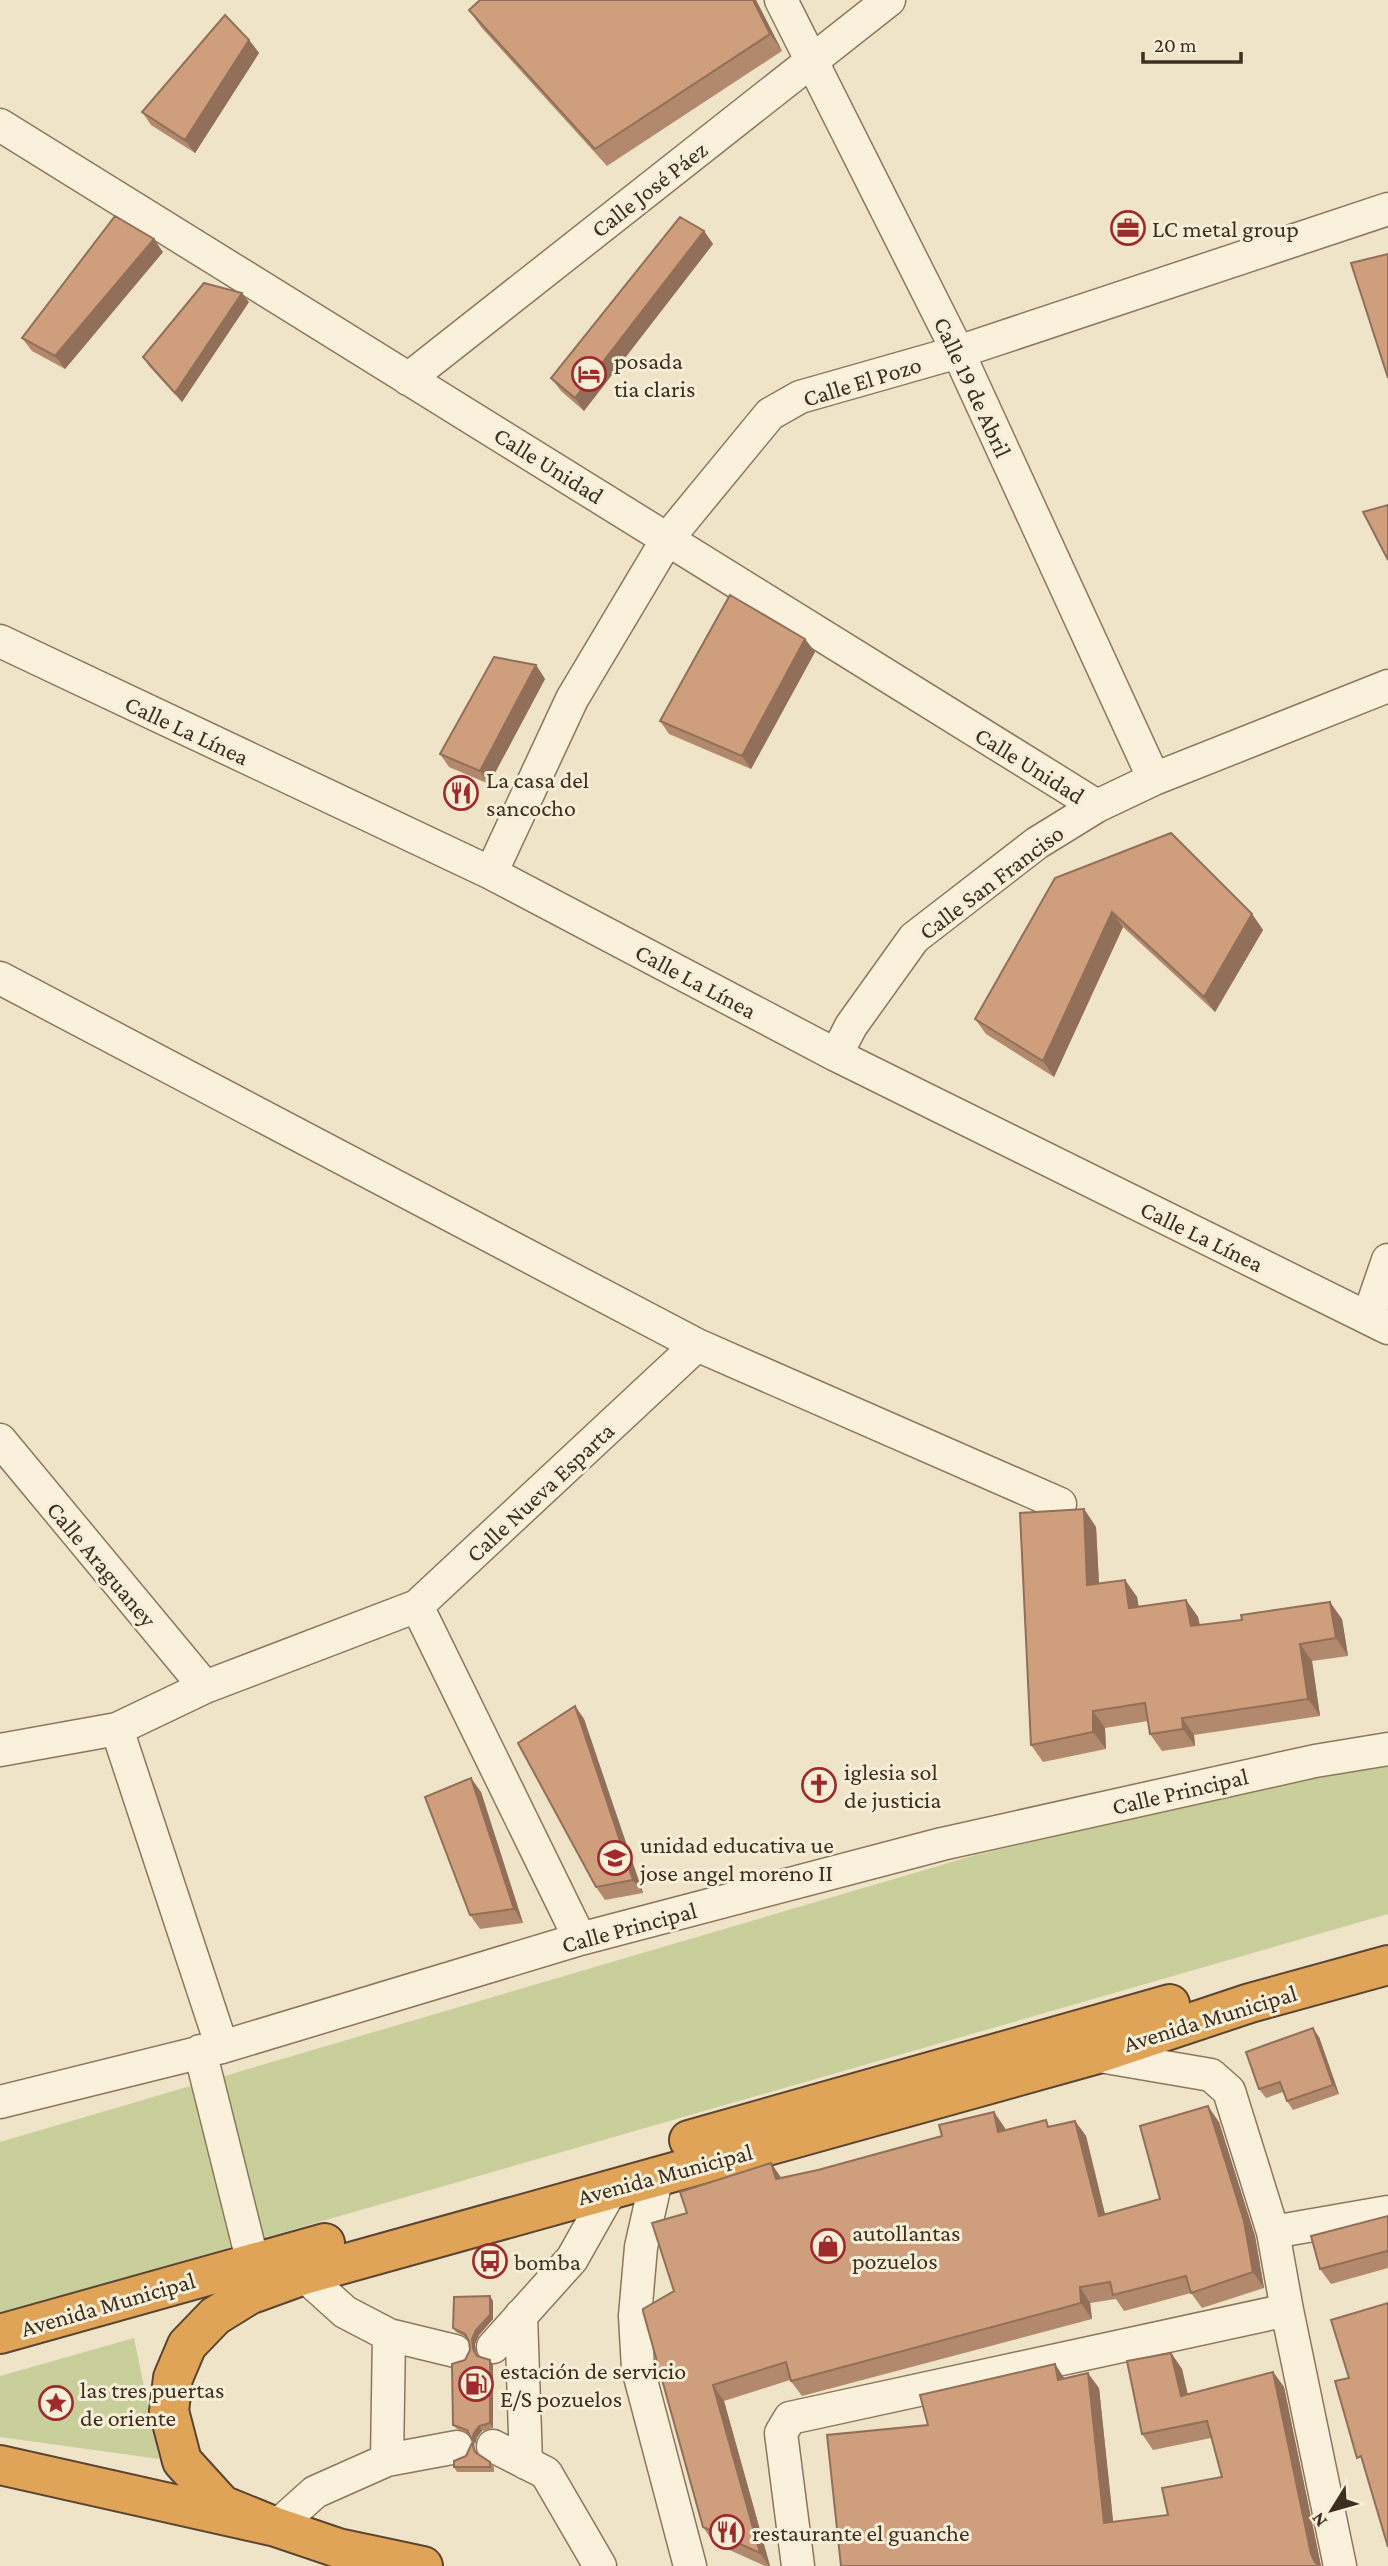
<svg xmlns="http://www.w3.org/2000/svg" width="1388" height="2566" font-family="'Crimson Pro',serif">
<rect width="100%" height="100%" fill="#f0e4c8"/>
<path fill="#c9cf9b" d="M1388,1759V1914L0,2314V2142L972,1856Z
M134,2338L159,2459L0,2437V2376Z"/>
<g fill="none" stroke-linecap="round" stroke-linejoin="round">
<g stroke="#8d765c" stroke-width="35">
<path id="minor" d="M781,0L958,352L1154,779
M0,125L1097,806
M408,379L889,0
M0,641L491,873L836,1055L1388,1328
M491,873L572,699L668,538L770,414L800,397L958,352L1388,209
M0,978L697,1345
M836,1055L851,1026L914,938L1037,843L1097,806L1154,779L1388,686
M1368,1318L1388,1260
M0,1440L205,1687
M417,1606L580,1939
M117,1729L222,2047
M0,1750L117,1729L205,1687L417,1606L697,1345L1060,1504
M200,2051L253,2263
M1094,2055L1211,2075L1229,2091L1273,2232L1287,2310L1340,2566
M0,2102L222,2047L580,1939L942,1844L1315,1761L1388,1749
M657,2176L641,2247L635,2316L638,2369L690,2566
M1273,2232L1388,2212
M304,2275L345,2312L389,2335L455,2351
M521,2315L526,2463
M493,2347L572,2259L612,2188
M493,2446L546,2473L600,2566
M387,2460L389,2335
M276,2527L315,2492L387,2460L457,2447
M798,2566L781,2433L790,2418L1287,2310"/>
</g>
<g stroke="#5b4430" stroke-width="42">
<path id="highway" d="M689,2140L1170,2004
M0,2334L325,2243
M0,2465L276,2527L338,2548L423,2566
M276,2527L222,2505L182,2461L169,2411L173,2378L187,2345L215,2316L249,2295L304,2275L1094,2055L1250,2003L1388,1965"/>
</g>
<use href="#minor" stroke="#faf1dc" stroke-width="32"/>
<use href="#highway" stroke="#e0a458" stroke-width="38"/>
</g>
<path fill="#b2896c" d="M480,0H756L782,51L607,166L481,27L469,10Z
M249,40L259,53L195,153L151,125L142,112Z
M704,231L713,244L584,411L561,391L551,378Z
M163,252L65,369L32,351L22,338Z
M249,302L182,402L149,366L143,357Z
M805,639L815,652L751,769L669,734L660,721Z
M536,665L545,679L489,784L449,767L440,754Z
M1055,878L1252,914L1263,930L1215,1012L1123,927L1054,1077L986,1034L975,1019Z
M1084,1509L1096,1527L1099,1584L1125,1580L1137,1597L1139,1607L1186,1600L1198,1617L1200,1625L1342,1619L1348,1656L1312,1661L1320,1716L1194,1735L1195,1746L1162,1751L1150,1734L1148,1721L1105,1728L1106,1749L1043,1762L1031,1745Z
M575,1706L584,1719L643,1893L605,1900L596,1887Z
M481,1792L523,1923L480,1929L470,1915Z
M1319,2037L1339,2094L1293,2110L1287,2101L1283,2092L1266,2098L1259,2089Z
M1075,2121L1086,2136L1105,2214L1160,2199L1219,2122L1255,2236L1264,2288L1202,2308L1191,2293L1124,2311L1116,2299L1090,2303L1092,2319L802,2396L790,2380L724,2401L770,2566H765L714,2543L703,2527L674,2291L687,2213L771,2163L781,2178L1005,2128V2130L1051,2126Z
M1388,2216V2268L1331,2284L1320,2269Z
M493,2301V2319L479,2335L475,2344L476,2353L477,2356L490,2360L493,2365V2428L482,2431L477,2437L475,2444L469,2434L457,2429L453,2425L465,2360L470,2350L469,2341L468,2338L456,2332L453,2328Z
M1171,2353L1182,2369L1188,2394L1273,2372L1284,2387L1321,2566H841L928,2425L1055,2364L1064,2378L1099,2388L1113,2522L1168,2515L1222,2477L1211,2438L1153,2450L1142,2434Z
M472,2443L477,2453L490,2462L494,2467V2472H457L454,2467L466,2456Z"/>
<path fill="#916f58" d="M753,0H756L782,51L770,34Z
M249,40L259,53L195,153L185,140Z
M704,231L713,244L584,411L575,398Z
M154,239L163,252L65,369L55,356Z
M242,293L249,302L182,402L175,393Z
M805,639L815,652L751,769L742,756Z
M536,665L545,679L489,784L480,771Z
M1112,912L1123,927L1054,1077L1043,1061Z
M1252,914L1263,930L1215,1012L1204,997Z
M1084,1509L1096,1527L1100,1603L1087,1585Z
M1125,1580L1137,1597L1141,1626L1129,1608Z
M1186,1600L1198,1617L1203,1643L1191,1626Z
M1330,1602L1342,1619L1348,1656L1336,1638Z
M1300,1644L1312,1661L1320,1716L1308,1699Z
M575,1706L584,1719L643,1893L633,1880Z
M1093,1711L1105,1728L1106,1749L1093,1732Z
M1182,1718L1194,1735L1195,1746L1183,1729Z
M471,1778L481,1792L523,1923L514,1909Z
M1313,2028L1319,2037L1339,2094L1333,2085Z
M1208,2106L1219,2122L1255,2236L1264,2288L1253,2272Z
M994,2112L1005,2128L1009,2147L998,2132Z
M1075,2121L1086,2136L1109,2231L1099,2216Z
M771,2163L782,2179H776Z
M1080,2287L1090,2303L1092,2319L1081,2303Z
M490,2296L493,2301V2319L479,2335L475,2344L476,2353L473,2349L472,2339Z
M1171,2353L1182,2369L1191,2412L1181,2396Z
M490,2360L493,2365V2428L490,2423Z
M1055,2364L1065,2380H1058Z
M1273,2372L1284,2387L1321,2566L1315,2562L1311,2554Z
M1088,2373L1099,2388L1115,2539L1104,2523Z
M713,2385L724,2401L770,2566H769L760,2553Z
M479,2426L482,2431L477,2437L475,2444L472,2440L474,2433Z"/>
<path fill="#cf9f7d" stroke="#916f58" stroke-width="2" d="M480,0H753L770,34L595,149L469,10Z
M225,15L249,40L185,140L142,112Z
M115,216L154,239L55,356L22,338Z
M680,217L704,231L575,398L551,378Z
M1388,254V378L1351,263Z
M204,283L242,293L175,393L143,357Z
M1388,505V560L1363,512Z
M730,595L805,639L742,756L660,721Z
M494,657L536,665L480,771L440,754Z
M1171,833L1252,914L1204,997L1112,912L1043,1061L975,1019L1055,878Z
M1084,1509L1087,1585L1125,1580L1129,1608L1186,1600L1191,1626L1242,1620L1241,1615L1330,1602L1336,1638L1300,1644L1308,1699L1182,1718L1183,1729L1150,1734L1145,1703L1093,1711V1732L1031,1745L1020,1513Z
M575,1706L633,1880L596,1887L518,1743Z
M471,1778L514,1909L470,1915L425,1797Z
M1313,2028L1333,2085L1287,2101L1280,2082L1259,2089L1246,2052Z
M1208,2106L1244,2221L1253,2272L1191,2293L1186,2276L1113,2295L1110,2282L1080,2287L1081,2303L791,2381L786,2362L713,2385L760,2553L703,2527L643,2311V2309L674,2291L652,2223L687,2213L680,2192L771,2163L776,2179L818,2170L942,2136L939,2125L994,2112L998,2132L1046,2120L1048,2127L1075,2121L1099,2216L1160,2199L1140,2126Z
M1388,2216V2253L1387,2251L1320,2269L1311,2236Z
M490,2296V2315L476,2330L472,2339L473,2349L477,2356L490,2360V2423L479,2426L474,2433L472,2440L467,2430L453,2425L452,2364L465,2360L470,2350L469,2341L465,2334L453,2328L454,2297Z
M1388,2303V2547L1361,2456L1357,2458L1335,2381L1349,2378L1331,2320Z
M1171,2353L1181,2396L1273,2372L1311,2554L1315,2562L1320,2566H841L827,2435L928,2425L920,2395L1055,2364L1058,2380L1088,2373L1104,2523L1168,2515L1162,2488L1222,2477L1207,2421L1142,2434L1127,2361Z
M472,2443L475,2452L490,2462V2467H454V2461L466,2456Z"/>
<defs>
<g id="office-ring" transform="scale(1.75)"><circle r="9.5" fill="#f7eed8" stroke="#9e2a2b" stroke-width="1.5"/><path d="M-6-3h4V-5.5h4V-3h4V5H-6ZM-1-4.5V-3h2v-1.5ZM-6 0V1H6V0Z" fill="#9e2a2b"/></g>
<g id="hotel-ring" transform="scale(1.75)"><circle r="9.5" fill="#f7eed8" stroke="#9e2a2b" stroke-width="1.5"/><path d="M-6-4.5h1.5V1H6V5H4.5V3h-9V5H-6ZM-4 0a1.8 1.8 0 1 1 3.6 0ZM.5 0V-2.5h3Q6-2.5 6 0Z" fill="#9e2a2b"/></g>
<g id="restaurant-ring" transform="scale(1.75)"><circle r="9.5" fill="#f7eed8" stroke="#9e2a2b" stroke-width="1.5"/><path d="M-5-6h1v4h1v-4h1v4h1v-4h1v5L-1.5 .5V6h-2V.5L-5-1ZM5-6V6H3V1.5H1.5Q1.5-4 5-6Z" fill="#9e2a2b"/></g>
<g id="church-ring" transform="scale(1.75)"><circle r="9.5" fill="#f7eed8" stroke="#9e2a2b" stroke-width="1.5"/><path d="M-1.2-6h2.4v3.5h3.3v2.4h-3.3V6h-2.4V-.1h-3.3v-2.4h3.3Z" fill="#9e2a2b"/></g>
<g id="school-ring" transform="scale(1.75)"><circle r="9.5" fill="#f7eed8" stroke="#9e2a2b" stroke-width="1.5"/><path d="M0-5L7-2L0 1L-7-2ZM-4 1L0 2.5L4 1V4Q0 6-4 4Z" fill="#9e2a2b"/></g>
<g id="shop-ring" transform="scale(1.75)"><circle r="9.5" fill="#f7eed8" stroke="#9e2a2b" stroke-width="1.5"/><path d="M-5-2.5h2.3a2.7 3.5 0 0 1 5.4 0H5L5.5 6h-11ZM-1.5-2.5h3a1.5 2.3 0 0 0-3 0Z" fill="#9e2a2b"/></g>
<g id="bus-ring" transform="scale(1.75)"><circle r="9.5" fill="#f7eed8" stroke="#9e2a2b" stroke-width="1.5"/><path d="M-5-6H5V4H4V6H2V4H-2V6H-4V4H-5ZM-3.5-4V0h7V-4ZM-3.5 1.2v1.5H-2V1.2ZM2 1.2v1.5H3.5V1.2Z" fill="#9e2a2b"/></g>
<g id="fuel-ring" transform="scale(1.75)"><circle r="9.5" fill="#f7eed8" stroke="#9e2a2b" stroke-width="1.5"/><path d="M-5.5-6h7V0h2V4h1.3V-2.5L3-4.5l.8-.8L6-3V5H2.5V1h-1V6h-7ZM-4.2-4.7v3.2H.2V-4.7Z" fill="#9e2a2b"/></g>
<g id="sight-ring" transform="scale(1.75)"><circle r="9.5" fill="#f7eed8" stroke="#9e2a2b" stroke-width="1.5"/><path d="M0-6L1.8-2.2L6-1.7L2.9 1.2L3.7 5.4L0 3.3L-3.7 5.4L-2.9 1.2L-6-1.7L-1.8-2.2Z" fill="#9e2a2b"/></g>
</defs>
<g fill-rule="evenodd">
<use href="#office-ring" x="1128" y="228"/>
<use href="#hotel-ring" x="589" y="374"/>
<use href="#restaurant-ring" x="461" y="793"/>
<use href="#church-ring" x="819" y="1785"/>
<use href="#school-ring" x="615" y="1858"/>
<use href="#shop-ring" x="828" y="2246"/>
<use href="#bus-ring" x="490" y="2261"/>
<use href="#fuel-ring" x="476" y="2384"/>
<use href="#sight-ring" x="56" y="2403"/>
<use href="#restaurant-ring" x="727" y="2532"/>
</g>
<g text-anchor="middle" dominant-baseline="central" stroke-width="6" stroke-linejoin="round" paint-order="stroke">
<g font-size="24" fill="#3d2e20" stroke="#f7eed8">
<text transform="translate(649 189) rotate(-38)">Calle José Páez</text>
<text transform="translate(862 381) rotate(-17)">Calle El Pozo</text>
<text transform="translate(973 387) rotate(65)">Calle 19 de Abril</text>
<text transform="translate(549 465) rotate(32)">Calle Unidad</text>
<text transform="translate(187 730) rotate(25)">Calle La Línea</text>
<text transform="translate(1030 765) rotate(32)">Calle Unidad</text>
<text transform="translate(991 882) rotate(-37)">Calle San Franciso</text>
<text transform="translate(696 981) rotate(28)">Calle La Línea</text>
<text transform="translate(1202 1236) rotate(26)">Calle La Línea</text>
<text transform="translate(540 1492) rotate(-43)">Calle Nueva Esparta</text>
<text transform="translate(102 1564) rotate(50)">Calle Araguaney</text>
<text transform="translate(1180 1791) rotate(-13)">Calle Principal</text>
<text transform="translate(629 1927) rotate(-15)">Calle Principal</text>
<text transform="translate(1210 2018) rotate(-17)">Avenida Municipal</text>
<text transform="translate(665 2174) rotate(-15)">Avenida Municipal</text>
<text transform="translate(108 2304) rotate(-16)">Avenida Municipal</text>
</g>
<g font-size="24" fill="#3d2e20" stroke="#f7eed8" text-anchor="start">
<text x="1152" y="228">LC metal group</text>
<text x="614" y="360">posada<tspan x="614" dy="28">tia claris</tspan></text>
<text x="486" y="779">La casa del<tspan x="486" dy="28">sancocho</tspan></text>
<text x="844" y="1771">iglesia sol<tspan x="844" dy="28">de justicia</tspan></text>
<text x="640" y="1844">unidad educativa ue<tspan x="640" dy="28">jose angel moreno II</tspan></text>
<text x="852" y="2232">autollantas<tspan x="852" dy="28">pozuelos</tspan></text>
<text x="514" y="2261">bomba</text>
<text x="500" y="2370">estación de servicio<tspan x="500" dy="28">E/S pozuelos</tspan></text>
<text x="80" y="2389">las tres puertas<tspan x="80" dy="28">de oriente</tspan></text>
<text x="752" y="2532">restaurante el guanche</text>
</g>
</g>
<g transform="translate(1332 2510) rotate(233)" stroke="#f7eed8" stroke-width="5" paint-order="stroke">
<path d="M0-5L12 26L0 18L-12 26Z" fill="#3d2e20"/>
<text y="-10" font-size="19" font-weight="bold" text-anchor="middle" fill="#3d2e20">N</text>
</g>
<path d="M1143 52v10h98v-10" fill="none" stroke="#3d2e20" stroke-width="3.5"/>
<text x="1154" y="52" font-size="21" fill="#3d2e20" stroke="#f7eed8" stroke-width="5" paint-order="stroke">20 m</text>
</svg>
